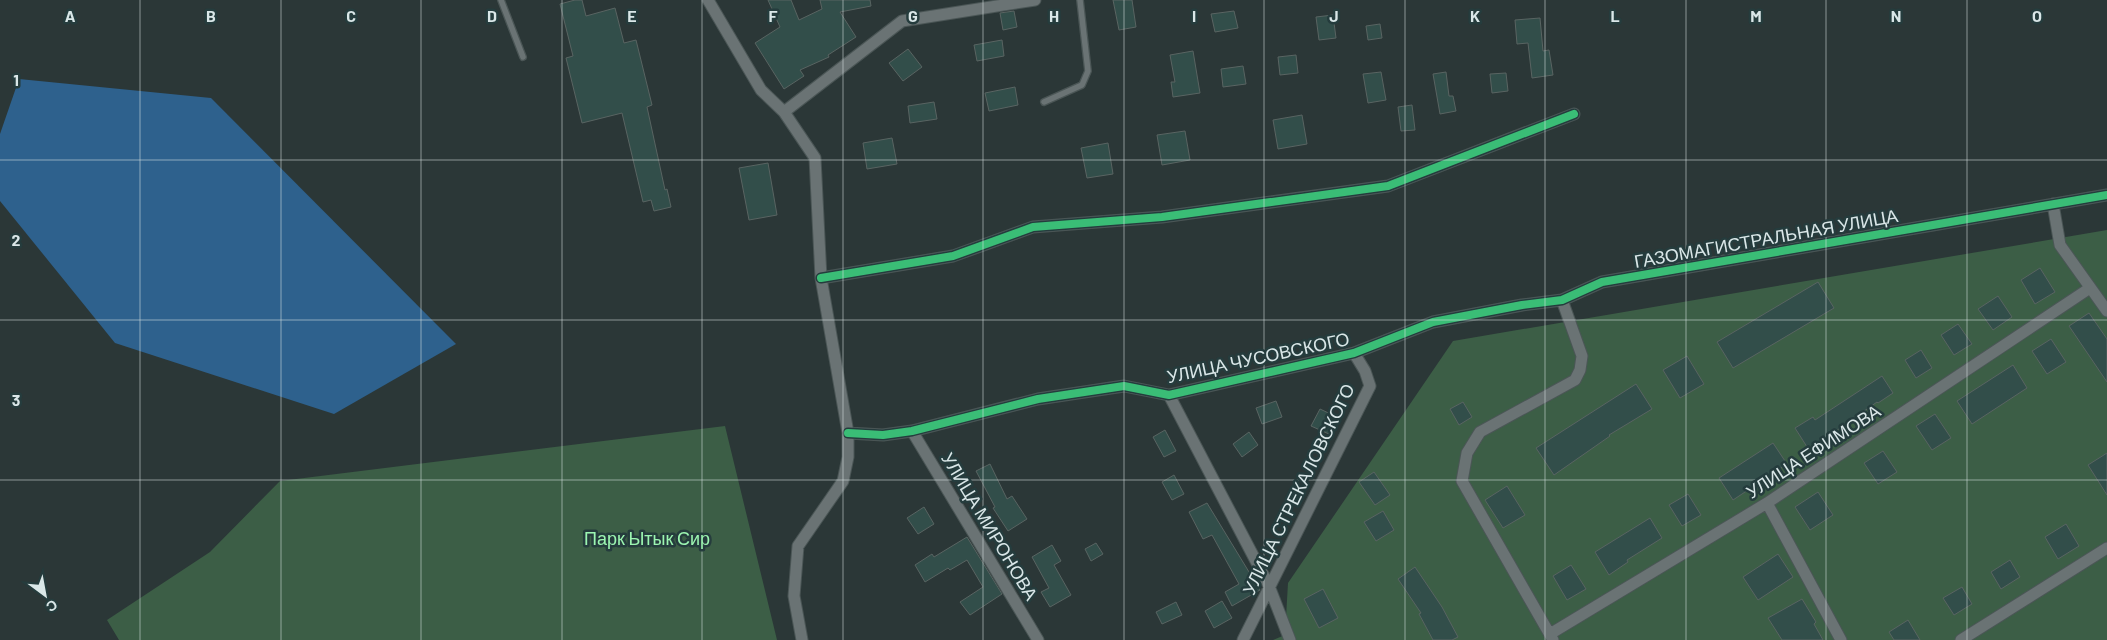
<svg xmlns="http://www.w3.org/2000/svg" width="2107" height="640" font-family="Barlow,sans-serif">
<rect width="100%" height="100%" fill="#2b3737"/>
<path fill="#3c5e46" d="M2107,230V640H1273L1285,635L1288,583L1453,341Z
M725,426L777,640H119L107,620L210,552L280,481Z"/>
<path fill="#2e618d" d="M19,79L211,98L456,344L334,414L115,343L0,201V134Z"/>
<path fill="#324e4a" stroke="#596462" d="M575,0H582L586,16L615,8L624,43L636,40L652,105L647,107L665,190L667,189L671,207L654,211L651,200L643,202L622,113L582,123L566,58L573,56L560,4Z
M768,0H791L799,20L822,9L820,0H870L871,6L840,12L856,37L828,55L829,57L800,70L804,76L784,89L755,43L780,27Z
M1113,0H1132L1136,27L1119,30Z
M1014,11L1017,27L1003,30L1000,13Z
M1234,11L1238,28L1215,32L1211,14Z
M1333,15L1336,38L1319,40L1316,17Z
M1540,18L1543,51L1549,50L1553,75L1532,78L1528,43L1517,44L1515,20Z
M1380,24L1382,38L1368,40L1366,26Z
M1002,40L1004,56L977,61L974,45Z
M908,49L922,67L903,81L889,63Z
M1193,51L1200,93L1173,97L1171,82H1175L1170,55Z
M1296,55L1298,73L1280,75L1278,57Z
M1243,66L1246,84L1223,87L1221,69Z
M1381,72L1386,100L1368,103L1363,74Z
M1446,72L1449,96H1453L1456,111L1440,114L1433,74Z
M1506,73L1508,91L1492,93L1490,74Z
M1015,87L1018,105L989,111L985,93Z
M934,102L937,119L910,123L908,106Z
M1412,105L1415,130L1401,131L1398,107Z
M1302,115L1307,144L1278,149L1273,120Z
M1185,131L1190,160L1162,165L1157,135Z
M892,138L897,164L867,169L863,143Z
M1108,143L1113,174L1087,178L1081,148Z
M768,163L777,215L749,220L739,168Z
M2040,268L2055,292L2035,304L2021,280Z
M1818,282L1834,308L1733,368L1717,342Z
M1998,296L2012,317L1993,330L1978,309Z
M2089,313L2107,339V382L2069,326Z
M1958,324L1972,344L1954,355L1941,335Z
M2051,339L2066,362L2047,374L2032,351Z
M1921,350L1932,368L1916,378L1905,360Z
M1687,356L1704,384L1680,398L1663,370Z
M2013,365L2027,388L1972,424L1957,401Z
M1882,376L1893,393L1878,403L1877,402L1809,450L1795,428L1813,417L1815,420Z
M1636,384L1652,409L1609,435L1610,436L1554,475L1536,448Z
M1276,401L1282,417L1262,424L1256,408Z
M1463,402L1472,417L1459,425L1450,409Z
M1320,409L1337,417L1329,434L1311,426Z
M1935,414L1951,438L1932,450L1916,426Z
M1165,430L1176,451L1164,457L1153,437Z
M1249,432L1258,445L1242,457L1233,444Z
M1773,443L1787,464L1733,500L1719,478Z
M1883,451L1897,472L1878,484L1864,463Z
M2107,453V495L2088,465Z
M990,464L1007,499L1012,496L1027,519L1008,531L993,508L995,507L976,471Z
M1374,472L1390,495L1375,505L1359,482Z
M1174,475L1184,494L1172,500L1162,482Z
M1507,486L1525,515L1503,528L1485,500Z
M1818,492L1833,515L1810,530L1795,507Z
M1688,494L1701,515L1682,526L1669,505Z
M1207,503L1260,590L1232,606L1225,592L1239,584L1212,535L1203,539L1189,512Z
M924,507L934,524L918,534L907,518Z
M1383,511L1394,530L1376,541L1364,522Z
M1650,518L1662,538L1627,560L1628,562L1609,575L1595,552Z
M2066,524L2079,546L2058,559L2045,537Z
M967,537L1002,594L970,615L960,602L983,587L967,560L950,570L948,568L925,582L915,565L932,554L934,557Z
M1096,543L1103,554L1091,561L1085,549Z
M1052,545L1061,561L1054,565L1071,595L1050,607L1041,592L1049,588L1032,557Z
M1778,554L1793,577L1758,600L1743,577Z
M2010,560L2020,577L2001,589L1991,572Z
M1571,565L1586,589L1567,600L1553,576Z
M1415,567L1442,607L1458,637L1452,640H1433L1419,614L1421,613L1398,579Z
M1962,587L1972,604L1954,615L1943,598Z
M1323,589L1338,618L1319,628L1304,599Z
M1802,599L1816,622L1814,624L1823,640H1782L1768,618Z
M1222,601L1232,618L1214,628L1205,611Z
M1176,602L1182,615L1162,624L1156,612Z
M1908,620L1920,640H1894L1889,632Z"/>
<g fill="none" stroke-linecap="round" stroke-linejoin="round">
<g stroke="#4b5656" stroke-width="8">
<path id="lane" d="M501,0L523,57
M1044,102L1082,85L1088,71L1080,0"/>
</g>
<g stroke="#4b5656" stroke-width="13">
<path id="street" d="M708,0L761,90L784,112L815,158L821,278L848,433V457L843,481L798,546L794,596L802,640
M784,112L902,21L1035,0
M2053,204L2060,245L2107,311
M821,278L953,256L1033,227L1162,217L1388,186L1574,114
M1169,395L1269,586L1290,640
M912,431L1038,640
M848,433L883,435L912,431L1038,399L1124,386L1169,395L1354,353L1433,322L1522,305L1562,300L1602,282L2107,195
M1767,503L1841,640
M1550,634L1767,503L2090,288
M1243,640L1370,386L1365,371L1354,353
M1553,640L1462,481L1467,453L1480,432L1575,380L1580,370L1582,356L1562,300
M1961,640L2107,548"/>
</g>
<use href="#lane" stroke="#6a7374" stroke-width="5.5"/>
<use href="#street" stroke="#6a7374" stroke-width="11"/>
<g stroke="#253c3d" stroke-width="11">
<path id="cycleway" d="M821,278L953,256L1033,227L1162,217L1388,186L1574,114
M848,433L883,435L912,431L1038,399L1124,386L1169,395L1354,353L1433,322L1522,305L1562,300L1602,282L2107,195"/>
</g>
<use href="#cycleway" stroke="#3abd76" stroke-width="8"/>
</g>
<path fill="none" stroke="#dae7e8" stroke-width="1" stroke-opacity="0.55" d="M140,0V640M281,0V640M421,0V640M562,0V640M702,0V640M843,0V640M983,0V640M1124,0V640M1264,0V640M1405,0V640M1545,0V640M1686,0V640M1826,0V640M1967,0V640M0,160H2107M0,320H2107M0,480H2107"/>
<g text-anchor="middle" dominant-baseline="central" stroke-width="5" stroke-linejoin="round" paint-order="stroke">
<g font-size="18" fill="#dae7e8" stroke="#253c3d">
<text transform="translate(1766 238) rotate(-10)">ГАЗОМАГИСТРАЛЬНАЯ УЛИЦА</text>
<text transform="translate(1258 357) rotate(-12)">УЛИЦА ЧУСОВСКОГО</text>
<text transform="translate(1813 451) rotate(-33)">УЛИЦА ЕФИМОВА</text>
<text transform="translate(1298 489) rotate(-64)">УЛИЦА СТРЕКАЛОВСКОГО</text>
<text transform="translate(990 526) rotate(59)">УЛИЦА МИРОНОВА</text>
</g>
<g font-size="18" fill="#9cf5b1" stroke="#253c3d">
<text x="647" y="538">Парк Ытык Сир</text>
</g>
</g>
<g font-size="16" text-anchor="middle" font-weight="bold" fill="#dae7e8" stroke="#253c3d" stroke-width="5" stroke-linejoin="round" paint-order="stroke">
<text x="70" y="22">A</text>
<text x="211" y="22">B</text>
<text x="351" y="22">C</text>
<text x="492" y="22">D</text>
<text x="632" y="22">E</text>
<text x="773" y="22">F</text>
<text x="913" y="22">G</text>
<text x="1054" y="22">H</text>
<text x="1194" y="22">I</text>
<text x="1334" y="22">J</text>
<text x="1475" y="22">K</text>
<text x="1615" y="22">L</text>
<text x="1756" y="22">M</text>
<text x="1896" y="22">N</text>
<text x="2037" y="22">O</text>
<text x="16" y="86">1</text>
<text x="16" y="246">2</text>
<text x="16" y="406">3</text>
</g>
<g transform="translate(45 595) rotate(148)" stroke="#253c3d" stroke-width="4" paint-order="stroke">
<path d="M0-4L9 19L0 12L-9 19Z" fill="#dae7e8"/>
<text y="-8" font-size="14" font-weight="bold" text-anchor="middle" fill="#dae7e8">С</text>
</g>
</svg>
